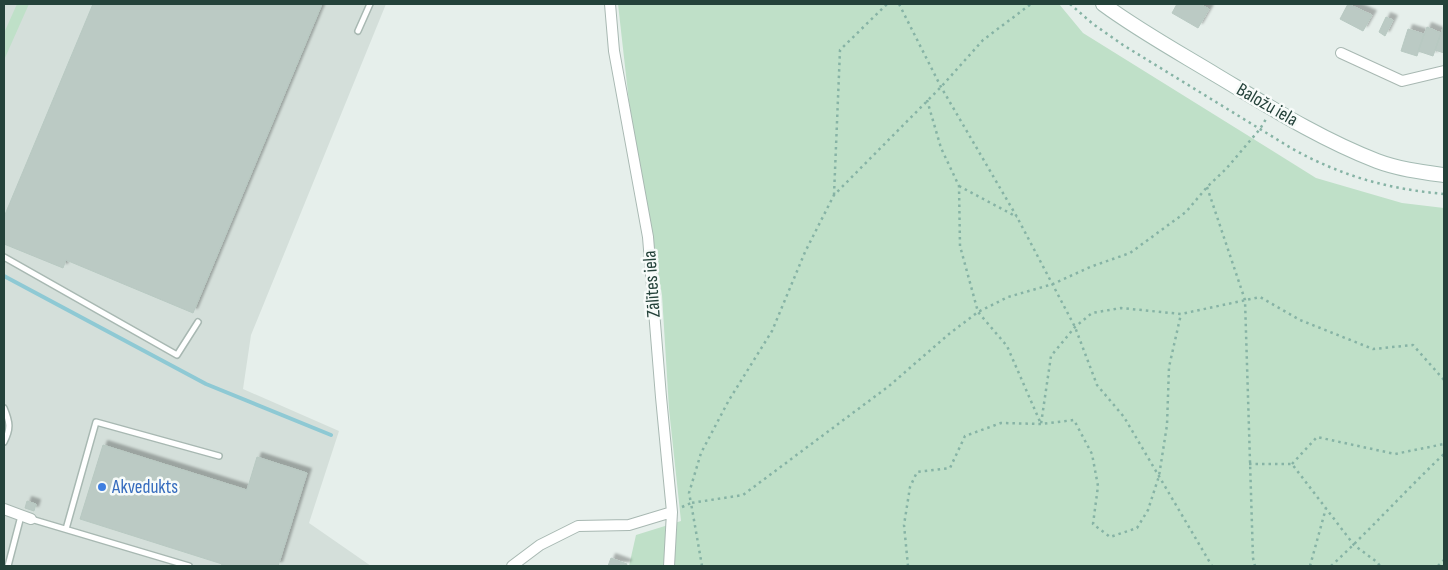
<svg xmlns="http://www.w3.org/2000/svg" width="1448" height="570" font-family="'Sofia Sans Condensed',sans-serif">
<defs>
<filter id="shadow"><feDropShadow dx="4.5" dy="-4.5" stdDeviation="1" flood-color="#0004"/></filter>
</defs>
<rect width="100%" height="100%" fill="#e6efeb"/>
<path fill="#d4dfda" d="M4,4H386L251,335L243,389L339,431L309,523L371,566H4Z"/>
<path fill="#bfe0c8" d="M17,4H29L4,60V33Z
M618,4H1059L1083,33L1316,178L1402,203L1444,208V566H629L636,535L681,521L669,409L662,295L629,102Z"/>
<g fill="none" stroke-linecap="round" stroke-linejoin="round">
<path stroke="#8ec9d4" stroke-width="4" d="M4,276L206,384L331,435"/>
</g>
<path fill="#bbcac4" stroke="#b8c9c2" filter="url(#shadow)" d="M93,4H322L193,313L66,260L63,268L4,244V217Z
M1177,4H1200L1209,9L1198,28L1172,13Z
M1348,4L1372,15L1363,31L1340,19Z
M1386,17L1393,20L1385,36L1379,32Z
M1444,25V53L1435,50Z
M1427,27L1441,33L1433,56L1418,51Z
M1408,29L1424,34L1417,56L1401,51Z
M103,445L247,490L257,457L307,473L278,566H221L222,564L80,519Z
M27,501L36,504L34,511L25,508Z
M611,558L627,564L626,566H608Z"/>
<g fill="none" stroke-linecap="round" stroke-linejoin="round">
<g stroke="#a8b8b2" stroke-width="8">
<path id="service" d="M358,31L370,4
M4,257L177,355L198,322
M4,408C10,422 11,429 4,442
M31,519L189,566
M66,529L96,422L219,456
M8,566L21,516"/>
</g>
<g stroke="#a8b8b2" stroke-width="12">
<path id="minor" d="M610,4L614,51L648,237L661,397L672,512L669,566
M1341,53L1402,81L1444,71
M4,509L31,519
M512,566L540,545L578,526L629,525L672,512"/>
</g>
<g stroke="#a4bbb3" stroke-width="16">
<path id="secondary" d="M1103,4C1138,30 1178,52 1216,75C1268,106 1320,139 1377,161C1398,169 1422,172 1444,175"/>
</g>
<path stroke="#86b3a5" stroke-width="2.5" stroke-dasharray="2.5 4" stroke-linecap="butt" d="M899,4L941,87L1017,217L1075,327L1097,385L1124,417L1212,566
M1070,4L1093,24L1123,45L1291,148C1341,176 1388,189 1444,194
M927,100L941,148L959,186L960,246L978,312L1007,346L1041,424L1051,356L1075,327L1092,313L1121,308L1181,314L1260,297L1300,320L1373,349L1413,345L1444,380
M959,186L1017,217
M1207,187L1245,300L1253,558L1255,566
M834,195L840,50L887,4
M1249,464H1292L1354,545L1377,562L1380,566
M1292,464L1317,437L1395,454L1444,444
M682,507L691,503L689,493L701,453L729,400L772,331L805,252L834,195L941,87L983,40L1031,4
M702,566L691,503L743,495L889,386L949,334L978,312L1008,297L1053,284L1090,267L1130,253L1186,212L1207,187L1226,169L1260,129L1266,119
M908,566L904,525L910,487L917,472L950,468L965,436L1001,423L1041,424L1074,420L1092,454L1098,486L1093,524L1110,537L1137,528L1148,510L1159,476L1167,425L1169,367L1181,314
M1310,566L1326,508
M1331,566C1370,530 1405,491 1444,454
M1438,566L1444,560"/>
<use href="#service" stroke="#fff" stroke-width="5"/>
<use href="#minor" stroke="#fff" stroke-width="10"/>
<use href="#secondary" stroke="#fff" stroke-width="14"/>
</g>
<circle fill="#3f7fe0" stroke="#f7fbf9" stroke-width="2" cx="102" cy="487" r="5"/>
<g text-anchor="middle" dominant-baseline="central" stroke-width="5" stroke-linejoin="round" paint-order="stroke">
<g font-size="19" fill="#24423a" stroke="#f7fbf9">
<text transform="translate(1267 105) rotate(30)">Baložu iela</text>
<text transform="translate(652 284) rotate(-94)">Zālītes iela</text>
</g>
<g font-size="19" fill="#366cbe" stroke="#f7fbf9" text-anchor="start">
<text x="112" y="487">Akvedukts</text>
</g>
</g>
<rect width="1448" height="570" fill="none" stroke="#24423a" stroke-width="10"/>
</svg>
